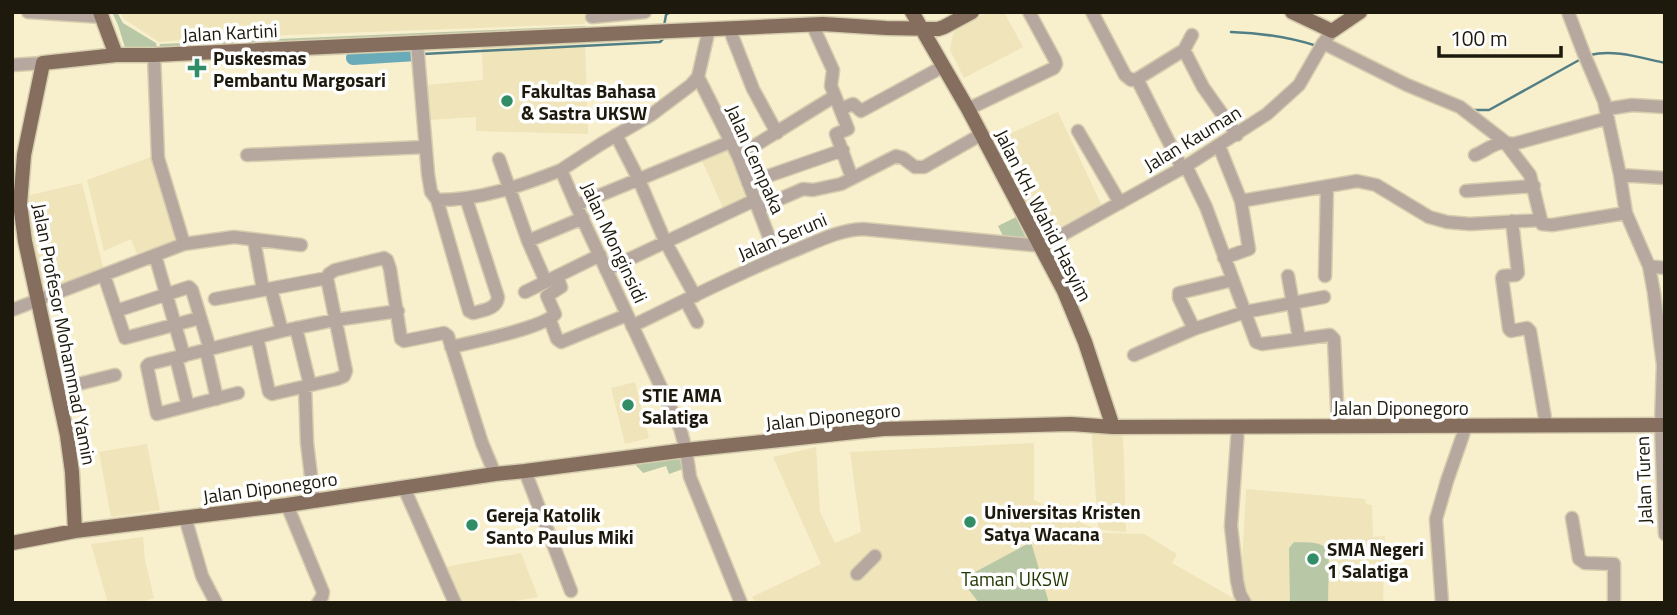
<svg xmlns="http://www.w3.org/2000/svg" width="1677" height="615" font-family="'Titillium Web',sans-serif">
<rect width="100%" height="100%" fill="#f8efcd"/>
<path fill="#efe4ba" d="M120,12H585V24L207,38L159,42L124,19Z
M988,12H1004L1023,47L964,78L950,50L953,34L958,27Z
M585,44L588,134L476,131V117L428,120L426,85L483,80L482,48Z
M1058,112L1102,206L1041,236L991,142Z
M731,148L754,197L724,210L702,161Z
M151,157L177,240L137,254L131,239L104,251L87,180Z
M82,183L103,267L54,287L48,285L41,281L26,196Z
M635,382L649,438L625,444L611,388Z
M1092,425H1120L1123,440L1124,460L1126,532L1101,530L1098,526L1092,439Z
M1034,443V500L1103,533L1144,534L1177,554L1172,563L1242,603H756L752,597L821,564L773,457L816,447L820,512L835,543L861,532L850,452Z
M147,444L160,510L111,517L99,452Z
M1246,489L1365,499L1366,504L1372,505L1373,537L1385,536L1383,603H1252L1241,581Z
M143,537L145,560L154,598L145,601V603H108L91,544Z
M521,553L538,597L504,603H462L445,567Z"/>
<path fill="#b8c8a6" d="M112,12H117L123,23L156,43L158,54H127L118,25Z
M585,26V32L159,52L160,44Z
M1016,217L1026,238L1003,236L998,226Z
M682,456L683,469L669,474L666,466L643,473L633,462Z
M1031,542L1049,603H979L969,590L966,577Z
M1294,542C1307,543 1322,540 1329,552L1328,603H1290L1289,548Z"/>
<g fill="none" stroke-linecap="round" stroke-linejoin="round">
<path stroke="#527f85" stroke-width="2.5" d="M664,26L666,15L668,13L682,12
M1231,32C1261,33 1289,37 1317,46
M423,54L660,42L663,39L664,36
M1590,55C1614,49 1641,58 1665,63
M1471,110H1489L1581,59"/>
<path stroke="#69abb9" stroke-width="14" d="M353,58L416,54"/>
<g stroke="#d5cdae" stroke-width="15">
<path id="minor" d="M28,12L102,17
M1092,12L1125,75L1131,80L1137,79L1184,50L1192,35
M1568,12L1584,54L1604,101L1620,175L1626,213L1649,266L1654,293L1663,365L1661,425L1665,534
M592,17L645,12
M812,24L833,70L831,86L835,96
M729,28L753,89L777,133
M709,29L698,77L691,85L651,115L601,144L561,170L576,205L680,428L686,450L690,477L741,603
M417,43L428,174L431,192L437,200C480,200 521,186 561,170
M1323,43L1407,85L1460,107L1504,141L1530,175L1542,224L1552,225L1626,213
M1184,50L1203,87L1237,135
M12,65L43,63
M698,77L738,156L777,258
M1137,79L1182,168
M841,109L853,104L861,111L944,66
M968,109L1054,68L1056,64L1055,60L1029,12
M1607,109L1632,105L1665,107
M1078,131L1120,203
M616,135L639,180L665,241L695,296
M1219,146L1241,201L1357,181L1376,185L1429,217L1447,222L1470,224L1540,220
M247,155L425,147
M1475,155C1490,149 1496,139 1513,144L1608,118
M738,156L835,96L848,129L836,134L852,178
M499,159L528,241L546,282
M1186,166L1206,207L1256,342L1262,344L1330,335L1334,339L1338,427
M1620,175L1665,178
M748,183L843,150
M1466,191L1534,186
M437,200L469,311L473,313C484,310 497,309 498,297L466,198
M576,205L730,142
M759,208L803,189L813,190L841,184L896,156L903,158L915,167H924L982,134
M1512,221L1518,273L1516,275L1503,276L1502,278L1509,329L1511,331L1527,328L1530,331L1546,424
M254,240L263,290L327,278L329,274L335,270L384,258L387,260L390,269L401,339L404,341L444,333L448,336L482,443L495,474
M528,241L583,218
M184,244L234,237L301,245
M155,255L184,356
M1224,258L1249,249L1241,201
M1649,266L1665,268
M606,270L755,200
M104,275L125,338L200,318
M1288,276L1299,338
M1325,276L1327,186
M271,289L282,331
M525,292L600,255
M215,299L263,290
M686,301L697,322
M12,310L184,244L158,158L154,55
M116,311L189,287L192,290L210,349
M550,320L557,339L561,342L627,315
M632,326C686,300 740,272 796,250C818,241 839,230 863,229L1042,246L1186,166L1267,114L1299,85L1322,45L1332,31
M296,328L310,385
M1194,329L1179,298V293L1233,280
M257,337L269,392L272,394L337,379L344,376L346,371L327,278
M451,347C473,342 543,328 555,314L547,296L561,287L557,276
M206,350L217,399
M1134,355L1194,329L1245,312L1324,297
M176,358L188,406
M305,387L307,443L314,501
M58,389L115,375
M238,393L157,414L147,366L149,364L282,331L335,320L398,311
M1238,427L1231,526L1237,581L1240,594L1245,603
M525,471L571,591
M404,488L455,603
M287,505L323,592L322,597L318,603
M185,517L202,576L216,603
M1572,518L1579,559L1585,563L1614,564V603
M857,574L875,556
M1442,603L1436,519L1447,481L1466,426"/>
</g>
<g stroke="#d5cdae" stroke-width="17">
<path id="major" d="M100,12L116,55
M912,12L968,109L1064,291L1085,342L1113,427
M1292,12L1332,31L1360,12
M75,531L72,472L67,435L25,241L20,204L24,155L43,63L116,55H154L823,24L886,28L938,29L944,27L972,12
M12,543L75,531L287,505L495,474L525,471L686,450L883,429L1071,424L1113,427L1665,425"/>
</g>
<use href="#minor" stroke="#b6a89f" stroke-width="12"/>
<use href="#major" stroke="#866e5e" stroke-width="14"/>
</g>
<g fill="#308d65" stroke="#fff" stroke-width="2.5">
<path d="M193.5 57.5h7v7h7v7h-7v7h-7v-7h-7v-7h7z"/>
<circle cx="507" cy="101" r="7"/>
<circle cx="628" cy="405" r="7"/>
<circle cx="970" cy="522" r="7"/>
<circle cx="472" cy="525" r="7"/>
<circle cx="1313" cy="559" r="7"/>
</g>
<g text-anchor="middle" dominant-baseline="central" stroke-width="7" stroke-linejoin="round" paint-order="stroke">
<g font-size="19" fill="#1d190d" stroke="#fff">
<text transform="translate(230 32) rotate(-3)">Jalan Kartini</text>
<text transform="translate(1192 138) rotate(-31)">Jalan Kauman</text>
<text transform="translate(756 159) rotate(66)">Jalan Cempaka</text>
<text transform="translate(1044 215) rotate(63)">Jalan KH. Wahid Hasyim</text>
<text transform="translate(782 236) rotate(-23)">Jalan Seruni</text>
<text transform="translate(615 242) rotate(65)">Jalan Monginsidi</text>
<text transform="translate(65 334) rotate(79)">Jalan Profesor Mohammad Yamin</text>
<text x="1401" y="407">Jalan Diponegoro</text>
<text transform="translate(833 416) rotate(-6)">Jalan Diponegoro</text>
<text transform="translate(1643 480) rotate(-92)">Jalan Turen</text>
<text transform="translate(270 487) rotate(-8)">Jalan Diponegoro</text>
</g>
<g font-size="19" font-weight="bold" fill="#1d190d" stroke="#fff" text-anchor="start">
<text x="213" y="57">Puskesmas<tspan x="213" dy="22">Pembantu Margosari</tspan></text>
<text x="521" y="90">Fakultas Bahasa<tspan x="521" dy="22">&amp; Sastra UKSW</tspan></text>
<text x="642" y="394">STIE AMA<tspan x="642" dy="22">Salatiga</tspan></text>
<text x="984" y="511">Universitas Kristen<tspan x="984" dy="22">Satya Wacana</tspan></text>
<text x="486" y="514">Gereja Katolik<tspan x="486" dy="22">Santo Paulus Miki</tspan></text>
<text x="1327" y="548">SMA Negeri<tspan x="1327" dy="22">1 Salatiga</tspan></text>
</g>
<g font-size="19" fill="#233701" stroke="#fff">
<text x="1015" y="578">Taman UKSW</text>
</g>
</g>
<rect width="1677" height="615" fill="none" stroke="#1d190d" stroke-width="28"/>
<path d="M1439 46v10h122v-10" fill="none" stroke="#1d190d" stroke-width="3.5"/>
<text x="1450" y="46" font-size="21" fill="#1d190d" stroke="#ffffff" stroke-width="5" paint-order="stroke">100 m</text>
</svg>
